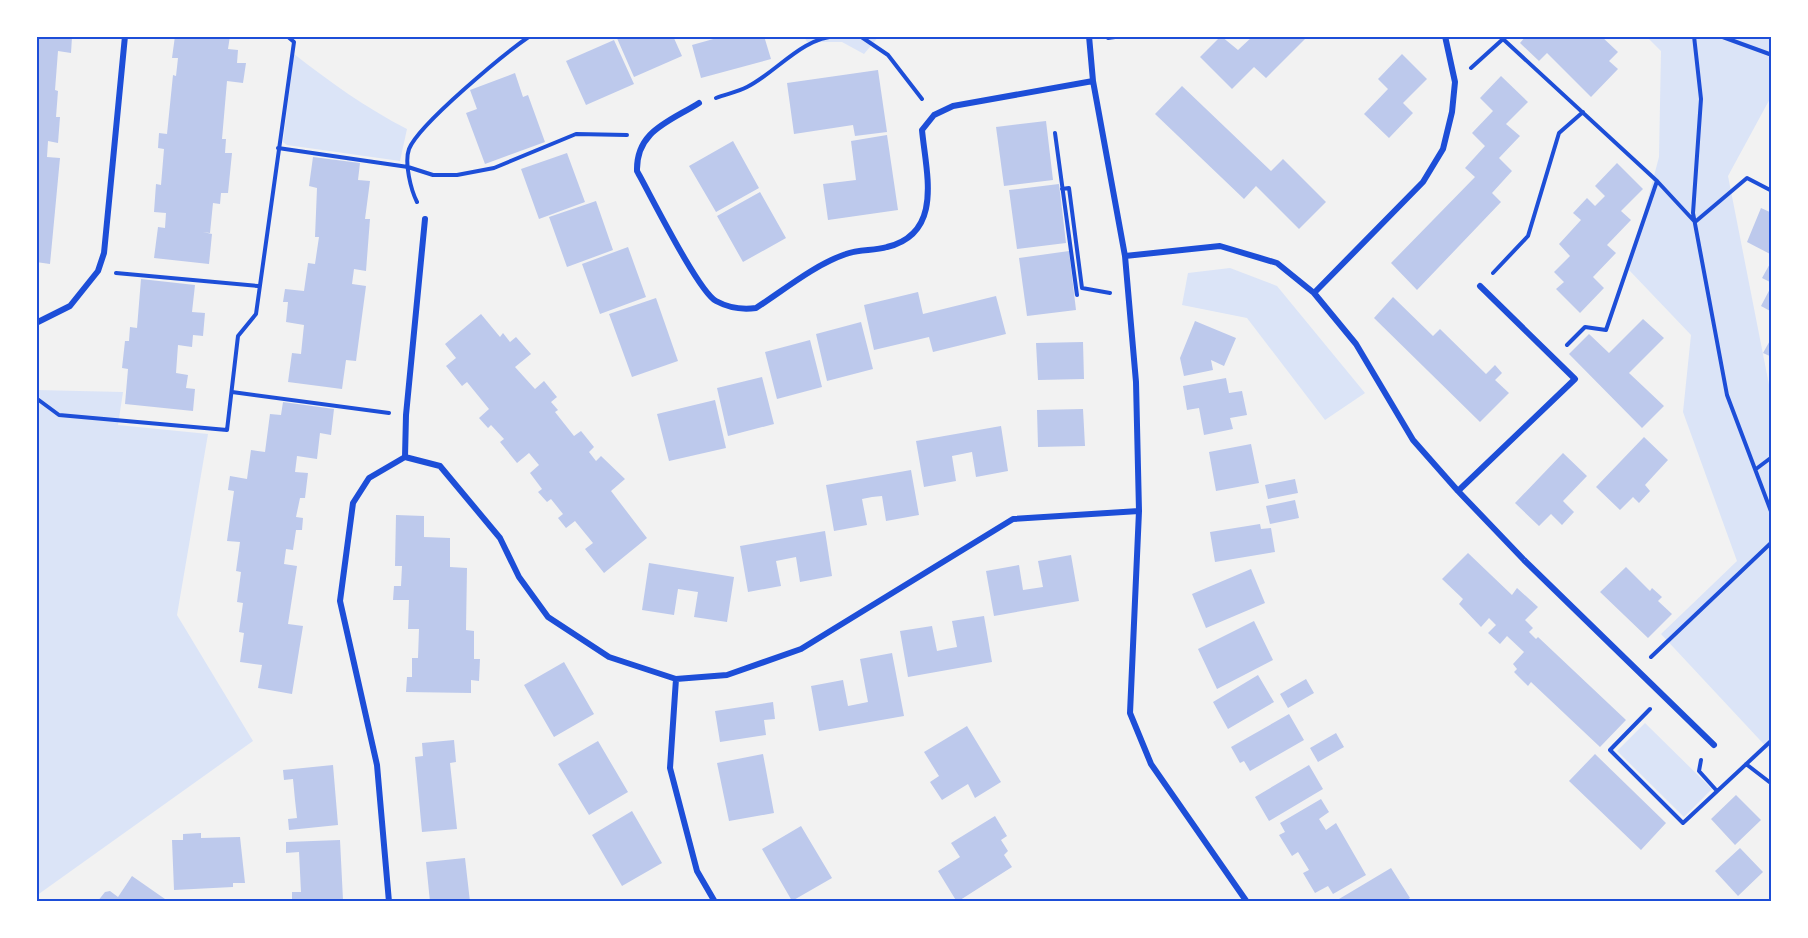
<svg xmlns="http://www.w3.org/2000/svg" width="1808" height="938" font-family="Quicksand,sans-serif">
<rect width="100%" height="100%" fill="#f2f2f2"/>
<path fill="#dbe4f7" d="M804,36H879L864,54L842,42H807Z
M1646,36H1772V95L1728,176L1772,400V753L1661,634L1737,561L1683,412L1691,335L1629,270L1659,157L1661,51Z
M294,54C330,82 366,108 407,129L400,161L287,145L283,142Z
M1230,268L1277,286L1365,393L1325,420L1247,318L1182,305L1188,273Z
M36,390L123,392L118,425L208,434L177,615L253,741L36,896Z
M1645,723L1712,789L1684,817L1617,751Z"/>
<path fill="#bdc9ec" d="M36,36L72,37L71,53L58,51L55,90L58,91L56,117H60L58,143L48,141L47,157L60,158L50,264L36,262Z
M175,36H230L228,49L238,50L237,63H246L243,83L227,81L222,139H226L225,153H232L228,193H221L220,204L213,203L210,233L203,232L212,234L209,264L154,258L158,227L165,228L166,213L154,212L156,184L161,185L164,149L158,148L159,133L167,134L173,75L176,76L178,58H172Z
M616,36H673L682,56L634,77Z
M724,36H764L771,59L701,78L692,45Z
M1221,36L1238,50L1253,36H1308L1266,78L1254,67L1232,89L1200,57Z
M1526,36H1601L1618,52L1609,61L1618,69L1591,97L1547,53L1539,61L1520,43Z
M614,40L634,84L586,105L566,61Z
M1402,54L1427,79L1403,103L1413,113L1389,138L1364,114L1388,89L1378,79Z
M878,70L887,132L855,136L853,125L794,134L787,83Z
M515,73L523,97L528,95L545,142L485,164L466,113L477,109L470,90Z
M1501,76L1528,102L1506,124L1520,136L1499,158L1512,171L1492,193L1501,202L1417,290L1391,263L1475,177L1465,168L1485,146L1472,133L1493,111L1480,98Z
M1182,86L1271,171L1283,159L1326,202L1299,229L1256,186L1244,199L1155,114Z
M1046,121L1053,180L1004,186L996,127Z
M887,135L898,210L828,220L823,184L856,180L851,141Z
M733,141L759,188L716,212L689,166Z
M567,153L585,202L539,219L521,169Z
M313,157L360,163L358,180L370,181L365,219H370L366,271L354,269L352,284L366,286L356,361L346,360L342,389L288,382L292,353L301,354L304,325L286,322L288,302H283L285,289L304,291L308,263L315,264L319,237H315L317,188L309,186Z
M1617,163L1643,189L1621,211L1631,220L1607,245L1616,253L1593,277L1604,288L1580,313L1556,289L1564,282L1554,272L1570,256L1559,244L1581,220L1573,213L1587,198L1595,206L1605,196L1595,186Z
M1059,184L1066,243L1017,249L1009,190Z
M760,192L786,238L743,262L717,216Z
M596,201L613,250L567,267L549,217Z
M1761,208L1772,213V255L1747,242Z
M628,247L646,297L600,314L582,264Z
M1069,251L1076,310L1027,316L1019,258Z
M1772,260V283L1762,278Z
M141,279L195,285L192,312L205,313L203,336L193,335L192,347L178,345L176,373L188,375L186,388L195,389L193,411L125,404L128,369L122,368L125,341H129L130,327L137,328Z
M1772,285V312L1761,306Z
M918,292L923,314L996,296L1006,334L933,352L929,337L874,350L864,305Z
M1393,297L1433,336L1440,329L1486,374L1495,365L1502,373L1495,380L1509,393L1480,422L1374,318Z
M656,298L678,361L632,377L609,314Z
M481,314L500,337L503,333L510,342L516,337L531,354L515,367L535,389L544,381L557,397L551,402L558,410L555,412L574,436L581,431L594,447L589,452L596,461L601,456L625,479L611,491L647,538L604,573L585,549L593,543L575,521L566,528L558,518L563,514L551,499L547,502L538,492L542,489L530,473L539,465L529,453L517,463L500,442L504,439L491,425L488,428L479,418L489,409L467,382L462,386L446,366L456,358L445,344Z
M1643,319L1664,338L1629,373L1664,406L1642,428L1569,354L1589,334L1609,353Z
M1195,321L1236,338L1224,366L1211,360L1213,370L1184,376L1180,358Z
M861,322L873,369L827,381L816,334Z
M1772,337V357L1763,353Z
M810,340L822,387L777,399L765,352Z
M1083,342L1084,379L1038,380L1036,343Z
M762,377L774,424L728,436L717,388Z
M1226,378L1229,393L1242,391L1247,415L1230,418L1233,429L1204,435L1199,408L1187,410L1183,386Z
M715,400L726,448L669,461L657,414Z
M283,402L334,409L331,435L320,433L317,459L297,456L295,472L308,473L305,498H300L296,517L303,518L302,530H296L293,550L286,549L284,564L297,566L288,624L303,626L292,694L258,688L262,665L240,662L244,633L239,632L243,603L237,602L241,572L236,571L240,542L227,541L234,491L228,490L230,476L247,479L251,450L265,452L270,414L281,415Z
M1083,409L1085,446L1038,447L1037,410Z
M1001,426L1008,471L976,477L972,452L952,456L956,481L924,487L916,441Z
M1644,437L1668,460L1645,485L1650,491L1639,503L1633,497L1620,510L1596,487Z
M1251,444L1259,483L1216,491L1209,452Z
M1563,453L1587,476L1563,501L1574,512L1562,525L1551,514L1539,526L1515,503Z
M911,470L919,515L886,521L882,496L872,497L862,499L867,525L834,531L826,485Z
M1295,479L1298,493L1268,499L1265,485Z
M1295,500L1299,518L1270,524L1266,506Z
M396,515L424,516V537L450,538V567L467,568L466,630L474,631V659H480L479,681L471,680V693L406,692L407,677H412V658H418L419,629H408L409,600H393L394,586H401L402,566H395Z
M1260,524L1261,529L1271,528L1275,552L1215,562L1210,532Z
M825,531L832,576L800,582L796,557L776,561L781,586L748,592L740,546Z
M1468,553L1512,595L1517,588L1538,607L1525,620L1533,628L1529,632L1536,639L1538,637L1626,720L1600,747L1531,682L1528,686L1514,672L1517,669L1513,664L1524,652L1507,636L1500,644L1488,633L1496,625L1489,618L1481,627L1459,604L1463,599L1442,579Z
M1071,555L1079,601L994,616L986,571L1019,565L1023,590L1043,587L1038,561Z
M649,563L734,577L727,622L694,617L698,592L678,589L674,615L642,610Z
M1626,567L1650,591L1652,588L1662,597L1658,601L1672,614L1648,638L1600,592Z
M1251,569L1265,603L1206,628L1192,594Z
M984,616L992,662L908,677L900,631L932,626L937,651L946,649L957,647L952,621Z
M1254,621L1273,660L1217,689L1198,649Z
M892,653L904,716L819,731L811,686L843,680L848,706L868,702L860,659Z
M564,662L594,714L554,737L524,685Z
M1258,675L1274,702L1228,729L1213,702Z
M1306,679L1314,693L1288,708L1280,694Z
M773,702L775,719L764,720L766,735L720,742L715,711Z
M1289,714L1304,740L1250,771L1244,761L1240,763L1231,747Z
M967,726L1001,782L975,798L968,784L942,800L930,782L939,776L924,752Z
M1336,733L1344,747L1318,762L1310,748Z
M454,740L456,762L450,763L457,829L422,832L415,757L423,756L422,743Z
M598,741L628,792L589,815L558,764Z
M763,754L774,813L729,821L717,763Z
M1595,754L1666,823L1641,850L1569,781Z
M333,765L338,825L289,830L288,819L297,818L295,800L293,779L284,780L283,770Z
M1309,765L1323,789L1269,821L1255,797Z
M1736,795L1761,820L1735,845L1711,819Z
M1321,799L1329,812L1319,819L1326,830L1336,823L1366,875L1333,894L1328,886L1315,893L1303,873L1309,870L1298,852L1292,856L1279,835L1285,832L1280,823Z
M632,811L662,863L622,886L592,835Z
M995,816L1007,836L1001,840L1008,851L1004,855L1012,867L957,902L938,871L960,857L951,843Z
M801,826L832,878L792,901L762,849Z
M201,833V838L240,837L245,883H233V887L174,890L172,840H183V834Z
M340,840L343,900L292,902V892H301L299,852L286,853V842Z
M1740,848L1763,872L1738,896L1715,871Z
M465,858L470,902H430L426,862Z
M1391,868L1410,898L1404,902H1334Z
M132,876L165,899L163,902H97L105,892L110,891L118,897Z"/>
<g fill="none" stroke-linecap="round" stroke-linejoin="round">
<path stroke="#1d4ed8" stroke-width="4" d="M860,36L888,55L922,99
M1694,36L1701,99L1693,213L1727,395L1772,514
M1720,36L1772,55
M1108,38L1122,36
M1471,68L1503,39L1657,181L1695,222L1747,178L1772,191
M716,98C726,94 738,92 747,87C777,72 801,38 837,36
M1055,133L1077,295
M278,148L408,167L433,175H457L494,168L576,134L627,135
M1062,189L1069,188L1082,288L1110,293
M417,202C411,190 404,163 409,149C419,124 505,53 530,36
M116,273L258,286
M1493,273L1528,236L1559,133L1583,112
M1567,345L1585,327L1606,330L1657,181
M232,392L389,413
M36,398L59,415L227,430L238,336L256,314L294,42L287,36
M1756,469L1772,457
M1651,657L1772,542
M1650,709L1610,750L1683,823L1772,740
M1701,760L1699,771L1717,791
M1746,764L1772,784"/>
<path stroke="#1d4ed8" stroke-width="6" d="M1089,36L1093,81L1125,256L1136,382L1139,511L1130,713L1151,764L1247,902
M699,103C669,122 636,131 637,171C650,194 698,291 716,301C729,308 742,310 756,308C784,290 814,265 846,254C859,249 874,251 887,247C944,233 926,173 922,130L934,115L953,106L1093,81
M1125,256L1220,246L1277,263L1314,293L1356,344L1413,440L1458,491L1524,560L1714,745
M1314,293L1423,182L1443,149L1452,112L1455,82L1445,36
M36,323L70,306L98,271L104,253L125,36
M405,457L440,466L500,538L519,577L548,617L609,657L676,679L727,675L801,649L1013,519L1139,511
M405,457L406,415L425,219
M1458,491L1575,379L1480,286
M676,679L670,768L697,871L715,902
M389,902L377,765L340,601L353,503L369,478L405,457"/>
</g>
<rect width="1808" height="938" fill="none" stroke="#ffffff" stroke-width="75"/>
<rect x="38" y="38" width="1732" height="862" fill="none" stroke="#1d4ed8" stroke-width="2"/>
</svg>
